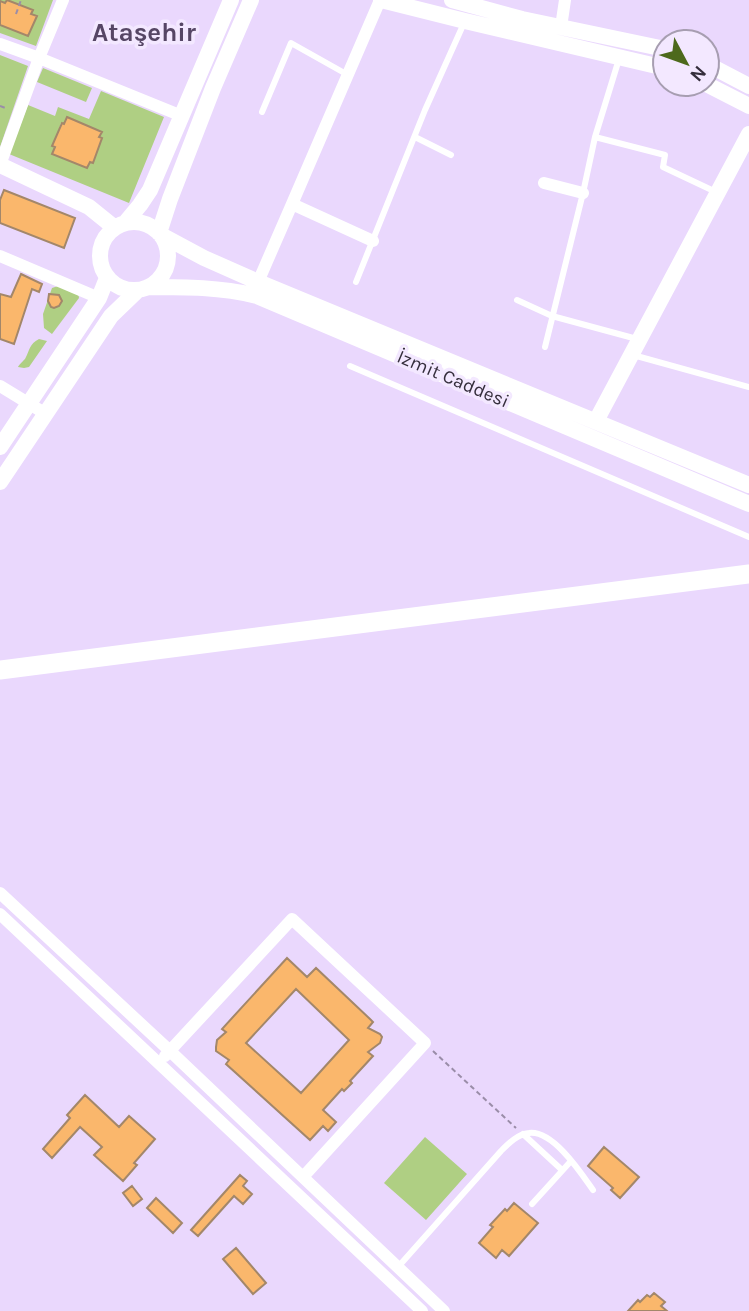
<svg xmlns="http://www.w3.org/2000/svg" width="749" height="1311" font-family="Karla,sans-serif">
<rect width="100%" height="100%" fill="#ead8fd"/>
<path fill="#afcf83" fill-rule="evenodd" d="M0,0H53L36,46L0,33Z
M0,55L28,66L0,147Z
M43,68L92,88L86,102L37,82Z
M101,91L164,117L129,203L9,154L28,105L55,116L58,107L89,119ZM67,117L101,132L99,137L102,139L93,162H90L87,168L77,164L79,159L62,158L52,154L55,147L53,146L61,123L64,124Z
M61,285L78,292L79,298L52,334L44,328L43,314L52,288Z
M39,339L47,341L29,367L24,368L18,367C18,366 24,360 25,359C30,350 29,344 39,339Z
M425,1137L467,1174L426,1220L384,1183Z"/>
<path fill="#fab76c" stroke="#a3876a" stroke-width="2" fill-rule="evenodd" d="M7,0L33,10L31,14L37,16L28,36L0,25V1L5,3Z
M67,117L102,132L99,137L102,138L93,163L90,162L87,168L52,154L55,147L52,146L62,123L64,124Z
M4,190L75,218L64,248L0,223V200Z
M21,274L42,284L39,292L32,289L14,344L0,339V294L11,297Z
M49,294L59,295L62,301L59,306L54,308L51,307L48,301Z
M287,958L307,977L316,968L370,1019L373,1022L368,1028L380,1034L382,1037L380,1043L368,1052L373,1056L350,1081L352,1083L344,1091L342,1089L323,1110L336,1122L328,1131L323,1126L310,1140L226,1064L229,1060L216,1051V1047L217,1040L226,1032L222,1029ZM296,989L349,1040L301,1093L246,1043Z
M85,1095L119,1127L129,1116L155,1139L134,1163L137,1165L123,1181L94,1155L102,1147L80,1127L52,1158L43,1149L70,1118L67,1115Z
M604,1147L639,1177L620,1198L611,1190L613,1188L588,1166Z
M240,1175L247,1181L243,1186L252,1194L243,1204L234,1196L198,1236L191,1230Z
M132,1186L142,1199L133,1206L123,1193Z
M156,1198L182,1223L173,1233L147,1208Z
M514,1203L538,1223L509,1256L502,1250L496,1258L479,1243L493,1227L490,1225L505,1209L507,1211Z
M236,1248L266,1283L253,1294L223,1259Z
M654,1293L665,1302L661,1306L667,1311H628L638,1300L640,1302L647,1295L650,1297Z"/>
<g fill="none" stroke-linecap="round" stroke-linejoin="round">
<path stroke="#9a8da8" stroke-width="2" stroke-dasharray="5 3.5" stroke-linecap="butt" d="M16,14L21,0
M0,106L8,109
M433,1051L516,1128"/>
<path stroke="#fff" stroke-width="6" d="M262,112L291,43L348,75
M415,137L451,155
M595,137L619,59
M356,282L425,110L464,23
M517,300L552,316L637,339
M545,347L583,193L595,137L665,155L663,167L716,192
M633,355L749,387
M350,366L749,537
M523,1134L562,1170
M532,1204L571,1161
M398,1267L501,1151C509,1143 518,1134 529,1133C553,1130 581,1173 593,1190"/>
<path stroke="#fff" stroke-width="12" d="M561,27L565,0
M0,44L39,58L63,0
M0,165L39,58L182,116
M544,183L583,193
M292,204L380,0
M0,256L99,298
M258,282L292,204L373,241
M0,386L46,414
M0,893L170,1051L444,1311
M0,914L422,1311
M165,1056L292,919L425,1043L303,1177"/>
<path stroke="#fff" stroke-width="16" d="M381,0L465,21L665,68
M452,0L522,19L665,49
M707,64L749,86
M706,84L749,106
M0,165L89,207L115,228
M100 256a34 34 0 1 1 68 0a34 34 0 1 1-68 0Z
M125,223L140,205L150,190L231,0
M159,233L170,199L213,88L251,0
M163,236L204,258L258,282L749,485
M148,287C185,287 221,287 257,296L749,504
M596,421L749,134
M0,447L99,298L107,278
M0,482L111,316L137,291"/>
<path stroke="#fff" stroke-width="19" d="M0,670L749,574"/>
</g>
<g text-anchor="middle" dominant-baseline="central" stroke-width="7" stroke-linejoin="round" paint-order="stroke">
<g font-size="19" fill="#352e3c" stroke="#f3e8ff">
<text transform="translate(453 379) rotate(23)">İzmit Caddesi</text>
</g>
<g font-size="26" font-weight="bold" fill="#564665" stroke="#f3e8ff">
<text x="144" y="32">Ataşehir</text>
</g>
</g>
<g transform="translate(686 63) rotate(131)"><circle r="33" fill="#f3e8ff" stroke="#a79eb1" stroke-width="2"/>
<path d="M0-5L12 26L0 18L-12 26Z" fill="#4d691c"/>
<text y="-10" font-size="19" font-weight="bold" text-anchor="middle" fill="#352e3c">N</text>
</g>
</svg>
